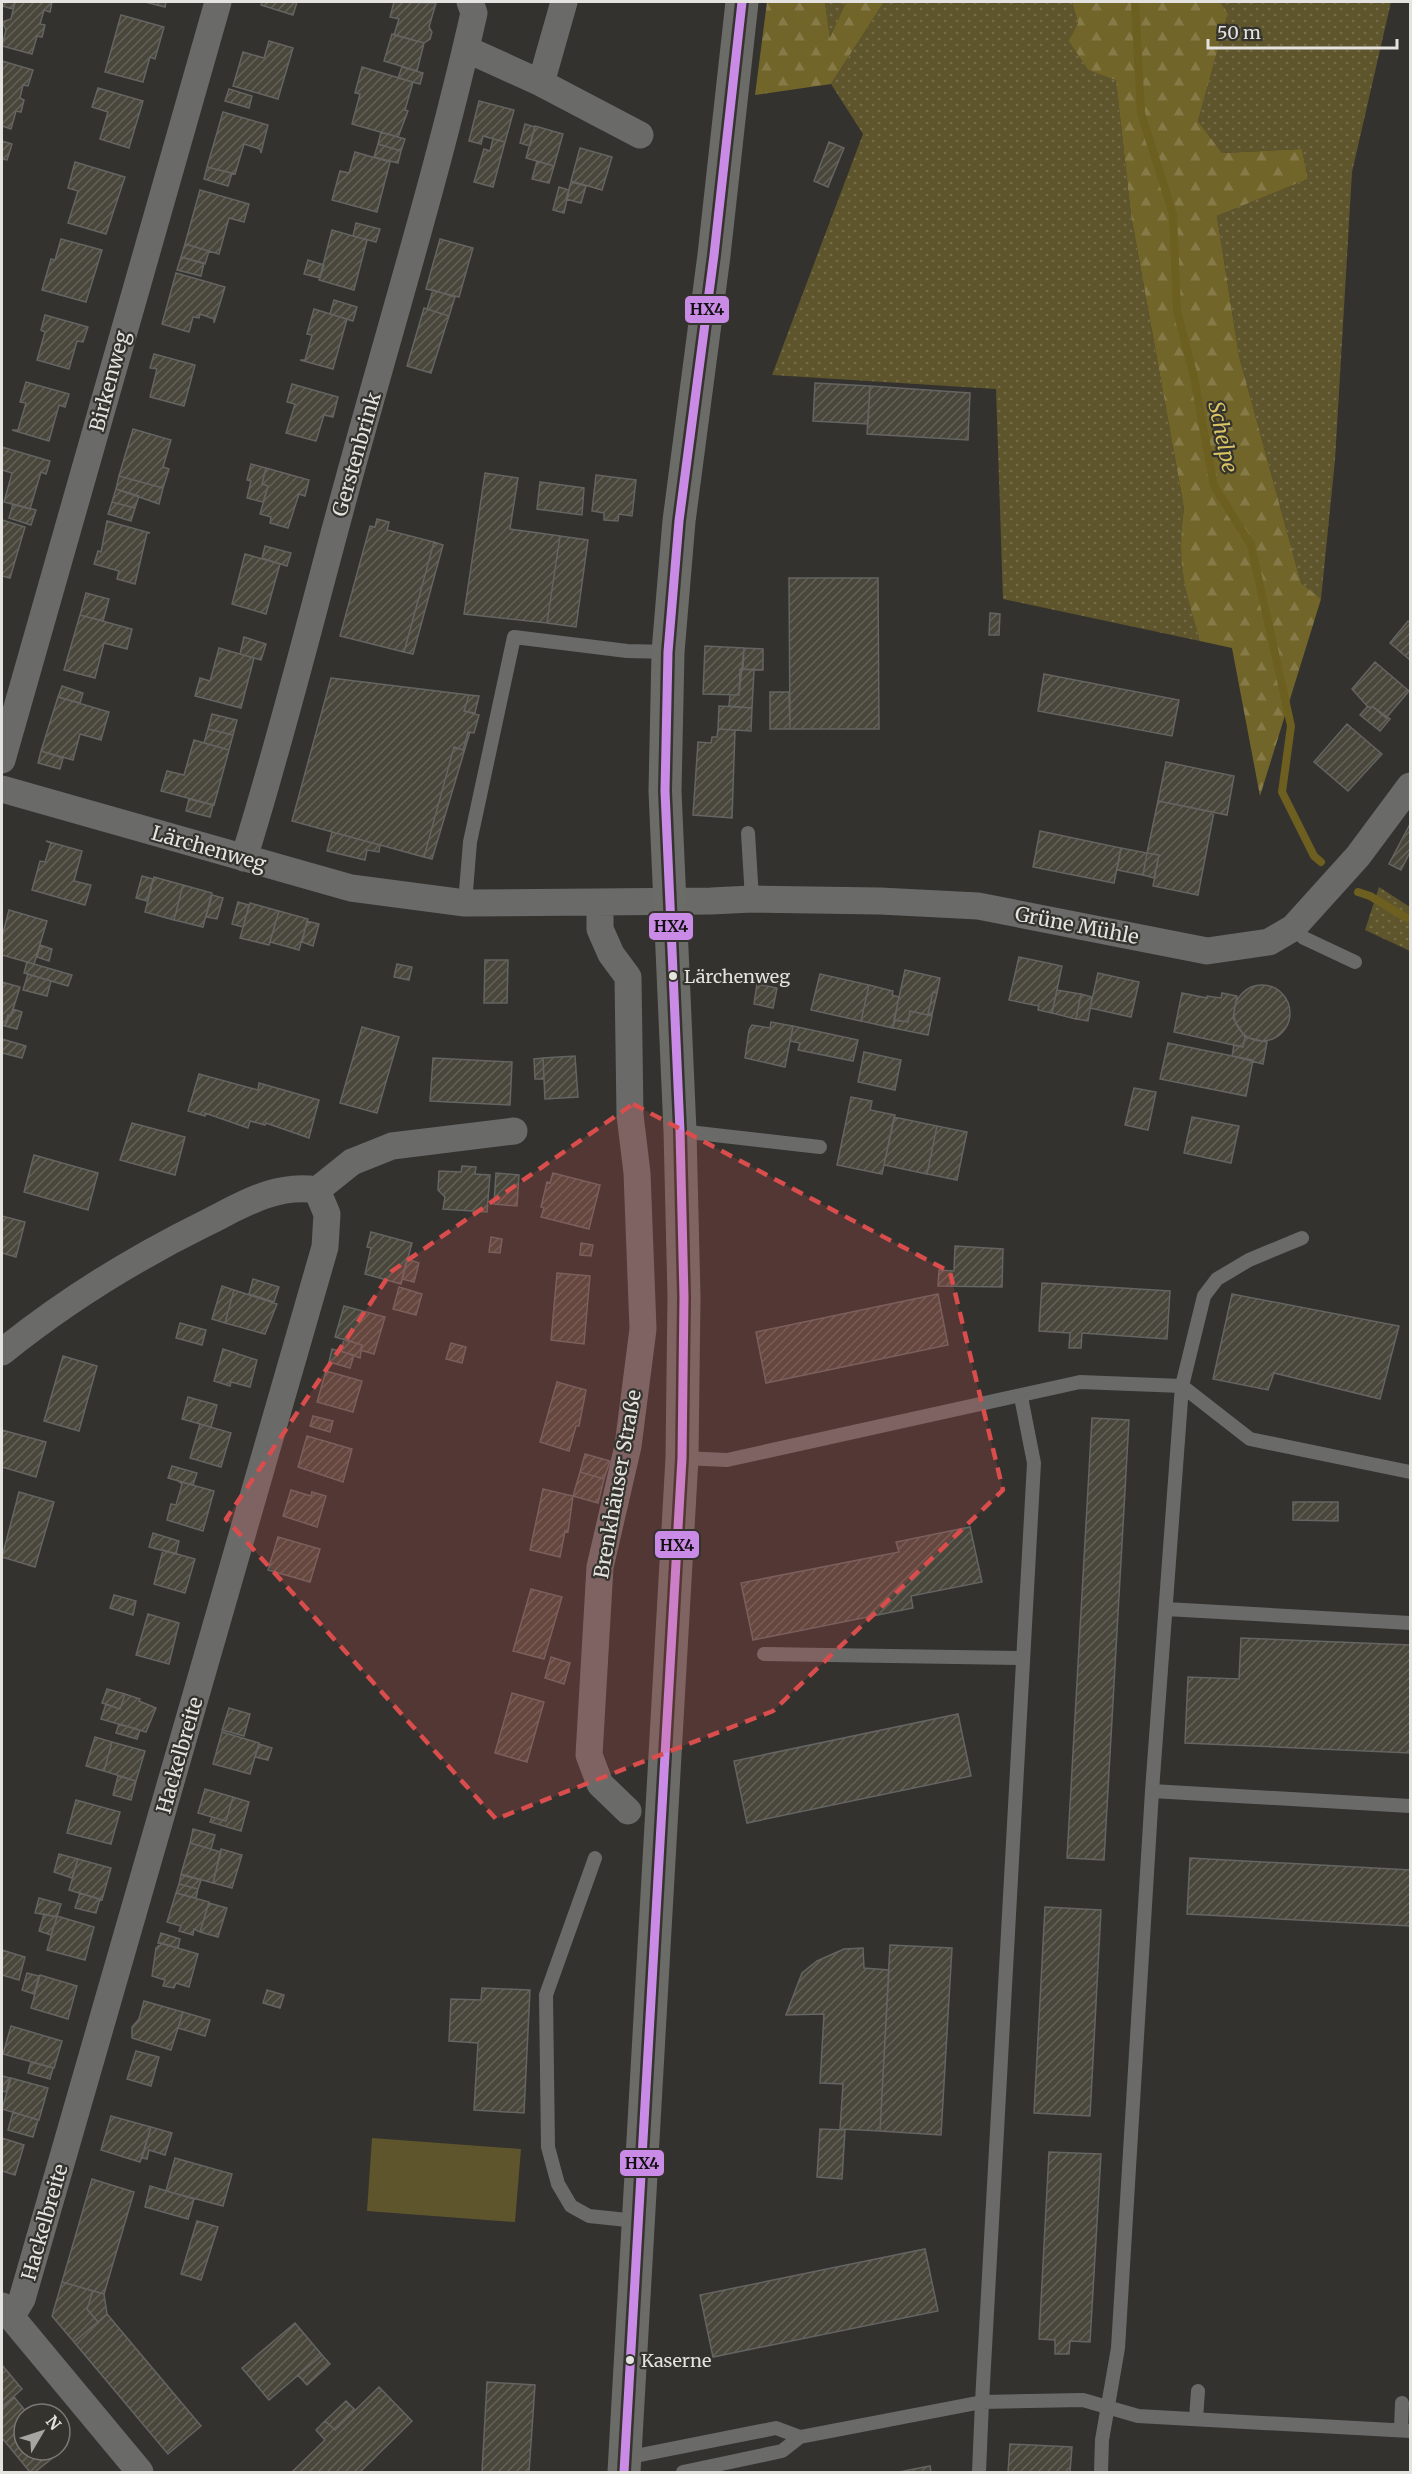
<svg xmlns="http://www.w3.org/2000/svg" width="1412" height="2474" font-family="Merriweather,serif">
<defs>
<pattern id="green-dots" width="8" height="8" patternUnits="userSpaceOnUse" patternTransform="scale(1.5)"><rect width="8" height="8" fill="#5e552c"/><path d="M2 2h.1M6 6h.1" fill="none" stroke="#756d4a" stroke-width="1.8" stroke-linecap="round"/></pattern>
<pattern id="forest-firs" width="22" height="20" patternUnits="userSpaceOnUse" patternTransform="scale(1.5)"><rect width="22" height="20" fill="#726529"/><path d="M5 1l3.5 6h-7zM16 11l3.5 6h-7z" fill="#867b48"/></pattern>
<pattern id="building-hatch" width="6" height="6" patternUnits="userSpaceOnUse" patternTransform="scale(1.5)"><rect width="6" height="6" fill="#49473c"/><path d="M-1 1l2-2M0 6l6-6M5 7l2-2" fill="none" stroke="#636158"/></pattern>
</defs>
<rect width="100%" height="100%" fill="#33322f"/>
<path fill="url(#green-dots)" d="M825,2H846L830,39Z
M884,2H1072L1078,23L1070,41L1088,70L1116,79L1131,215L1184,508C1176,564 1186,588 1200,641L1003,599L996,389L772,375L863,134L831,84Z
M1220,2H1391L1352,172L1335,460L1321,599L1301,583L1239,356L1217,216L1308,179L1302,149L1222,153L1198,121L1228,13Z
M1379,887L1410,907V951L1365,930Z"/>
<path fill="url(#forest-firs)" d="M767,2H825L830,38L846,2H884L831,84L755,95Z
M1072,2H1220L1228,13L1198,121L1222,153L1302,149L1308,179L1217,216L1239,356L1301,583L1321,599L1260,796L1232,648L1200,641C1185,588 1176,564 1184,508L1131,215L1116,80L1088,70L1069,41L1078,23Z"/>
<path fill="#5e552c" d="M372,2138L521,2149L515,2222L367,2211Z"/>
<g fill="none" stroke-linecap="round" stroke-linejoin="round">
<path stroke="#6d5f1f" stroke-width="8" d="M1135,2L1141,113L1173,214L1177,311L1194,377L1214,486L1251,545L1291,726L1282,792L1314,856L1321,862
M1358,892L1370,896L1410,920"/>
</g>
<path fill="url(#building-hatch)" stroke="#646462" stroke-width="1.5" d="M2,2H15L13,9L2,6Z
M15,2H52L50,12L44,10L40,24L45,25L42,37L37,36L32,54L2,46L6,30L2,22L11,19Z
M145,2H166L165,7Z
M262,2H297L293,15L261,5Z
M394,2L436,3L429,27L432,32L430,39L424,43L394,35L399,19L390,17Z
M121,15L164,27L155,59L150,57L143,82L105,72Z
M392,34L424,43L417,71L384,61Z
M269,41L293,48L278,99L233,86L243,52L264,58Z
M2,61L33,70L28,86L23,85L20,98L24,100L21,112L16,111L11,129L2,126Z
M362,67L413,82L405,110L408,111L398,137L352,124L360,94L355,93Z
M402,67L423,73L420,84L398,78Z
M98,88L143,101L129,148L100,139L108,112L92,107Z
M229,89L252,96L249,108L225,101Z
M479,101L514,110L505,142L483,136L481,144L469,141Z
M223,112L268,125L261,153L260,149L244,144L235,174L207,167Z
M525,124L535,127L530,146L520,143Z
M535,126L563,134L554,166L526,158Z
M381,132L405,139L401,151L378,144Z
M493,139L505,142L493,187L474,182L484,149L490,151Z
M2,141L12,144L7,160L2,159V162Z
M829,142L844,148L828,187L814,181Z
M378,144L401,151L398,163L374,157Z
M580,148L612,157L602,190L571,181Z
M355,152L390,162L377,212L332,200L340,171L349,173Z
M537,161L554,166L549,183L532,179Z
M75,162L125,177L106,234L68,223L78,191L68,188Z
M207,167L232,173L228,186L204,179Z
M571,182L586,186L581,203L566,199Z
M559,187L569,190L564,213L553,210Z
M200,190L249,204L244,222L229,218L219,254L185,244Z
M356,223L380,229L376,242L353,236Z
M332,230L367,240L354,290L319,280Z
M61,239L102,250L86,302L42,290L51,259L55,260Z
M440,239L473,248L459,297L426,289Z
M185,244L209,251L205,264L181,257Z
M181,257L204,263L201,276L177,270Z
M308,260L324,265L320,278L304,274Z
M176,273L225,287L214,323V319L200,314L199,318L193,317L189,332L162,324Z
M433,290L455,297L449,316L427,309Z
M334,300L357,307L353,321L330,314Z
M424,308L449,316L431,373L407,366Z
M314,309L347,319L333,369L300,360H305L312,335L307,334Z
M45,315L88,327L83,342L77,341L69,369L37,360L45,332L41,330Z
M154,354L195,365L184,406L150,397L157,369L150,368Z
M26,382L69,394L65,407L59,405L49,441L12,430H18L26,403L20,402Z
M815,383L870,386L868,424L813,421Z
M292,384L338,397L333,417L324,415L316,441L286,433L295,404L287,402Z
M870,386L970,393L968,440L867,434Z
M133,429L171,440L163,467L169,469L163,488L119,476Z
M2,447L50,461L46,474L41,472L30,509L4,502L12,473L2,470Z
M251,464L266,468L262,484L268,486L263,502L247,498L251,481L247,480Z
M266,468L309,480L305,496L299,494L288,528L270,523L271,517L260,514L268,486L262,484Z
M485,473L518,478L510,529L560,536L547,623L464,614Z
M596,475L636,480L632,516L619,514L618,521L604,520V513L592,511Z
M119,476L163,488L159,504L116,489Z
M540,482L584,488L582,515L537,509Z
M116,489L139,496L135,508L112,502Z
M112,502L135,508L131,521L108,514Z
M13,504L36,510L31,525L9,518Z
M377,519L389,522L387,530L434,542L404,652L340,636L370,526L375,527Z
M2,520L25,527L10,578L2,576Z
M107,521L150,533H147L135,584L117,579L119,571L94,564L98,551L101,552Z
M560,536L588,540L576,627L547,623Z
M434,542L443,545L413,654L404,652Z
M265,546L291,553L287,566L262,558Z
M245,554L280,564L266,614L232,604Z
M789,578H878L879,729H790Z
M86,593L109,599L103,621L80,615Z
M990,613L1000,614L999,635H989Z
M80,615L132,629L127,649L104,643L95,678L64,670Z
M1408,621L1410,623V660L1390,643Z
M244,637L266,644L261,660L240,654Z
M705,646L744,648L739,695L703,694Z
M219,648L254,658L241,708L195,696L200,678L210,681Z
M744,648L763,649V670L743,669Z
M1375,662L1409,691L1386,718L1373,707H1368L1352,689Z
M740,669L754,670L752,708L729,706L730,695H739Z
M1044,674L1179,700L1172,736L1038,711Z
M331,678L469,695L464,711L479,715L474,733L468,732L463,750L454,747L424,857L292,821Z
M62,686L83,693L80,703L58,697Z
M770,692H789L790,729H770Z
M469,695L479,696L475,713L464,711Z
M58,697L109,712L101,740L80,734L73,760L41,751Z
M719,706L752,708L751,731L718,729Z
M1367,707H1373L1390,719L1380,731L1360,715Z
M212,714L237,720L233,735L208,729Z
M1347,724L1382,754L1348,791L1314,762Z
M208,729L233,735L229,750L204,743Z
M718,729L735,730L732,818L693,815L698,742L711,743L712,737H717Z
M468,732H470L432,859L424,857L454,747L463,750Z
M194,740L229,750L214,805L161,791L167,771L184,775Z
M41,751L63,758L60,769L38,763Z
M1166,762L1234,776L1227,815L1158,801Z
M189,799L213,805L210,817L186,811Z
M1158,801L1214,812L1198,895L1153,886L1159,855L1147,853Z
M1410,824V852L1401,870L1389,864Z
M1040,831L1121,848L1114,883L1033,867Z
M332,832L380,845L379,852L367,850L365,860L327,851Z
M46,841L82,851L74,881L91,885L85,905L32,890L40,861L45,862L51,843Z
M1121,848L1147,853L1143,875L1117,870Z
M1147,853L1159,855L1154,878L1143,875Z
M142,876L153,879L147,901L136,898Z
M154,877L183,885L174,920L145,912Z
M183,885L212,893L203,927L174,920Z
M212,895L223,898L217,919L206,917Z
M238,902L249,905L243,927L232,924Z
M250,903L279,911L269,945L240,938Z
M9,910L47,921L34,964L2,955V937Z
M279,911L308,919L299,950L270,942Z
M307,921L319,924L313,946L302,942Z
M40,945L52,949L49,961L37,957Z
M1019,957L1062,966L1052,1013L1038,1010L1039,1006L1009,1000Z
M485,960H508L507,1003H484Z
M27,962L72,975L68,986L24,973Z
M397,964L412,967L409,980L394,977Z
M905,970L940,978L937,993L933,992L928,1014L932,1016L910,1011L908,1022L894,1020Z
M1098,973L1139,982L1131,1017L1090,1008Z
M28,974L51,981L47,996L23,990Z
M820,974L869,985L861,1021L811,1010Z
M2,982L20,987L11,1016L8,1015L5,1026L2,1025Z
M757,984L777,988L773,1008L754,1004Z
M1234 1013a28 28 0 1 1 56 0a28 28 0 1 1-56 0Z
M869,985L893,991L892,995L899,997L893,1028L861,1021Z
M1057,990L1081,994L1076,1019L1052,1013Z
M933,992L937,993L932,1015L928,1014Z
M1182,993L1207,998V996L1221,998L1222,993L1237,996L1233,1018L1245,1037L1243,1047L1174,1032Z
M1081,994L1092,997L1088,1021L1076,1019Z
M13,1009L22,1012L17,1029L5,1026Z
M910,1011L932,1016L928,1035L893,1028L894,1020L908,1022Z
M771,1022L793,1026L785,1067L745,1058L749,1030L752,1025L770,1028Z
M793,1026L858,1040L853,1061L798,1050L800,1043L790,1041Z
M362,1027L399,1037L377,1113L340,1103Z
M1245,1037L1267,1042L1263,1064L1232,1056L1234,1045L1243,1047Z
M2,1039L26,1046L22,1058L2,1053Z
M1168,1043L1253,1060L1246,1096L1160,1079Z
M864,1052L901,1060L895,1090L858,1082Z
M575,1056L578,1097L545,1099L543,1058Z
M433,1058L512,1062L510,1105L430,1101Z
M543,1058L544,1079H535L534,1059Z
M199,1074L258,1090L259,1083L319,1100L309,1138L266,1123L265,1125L250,1121L248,1128L205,1113V1116L188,1111Z
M1134,1088L1156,1092L1148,1130L1125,1125Z
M851,1097L872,1101L870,1110L895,1115L882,1174L837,1165Z
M894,1117L937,1126L927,1174L884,1165Z
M1192,1117L1239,1126L1231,1163L1184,1153Z
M132,1123L185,1137L175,1175L120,1160Z
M937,1126L967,1132L957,1180L927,1174Z
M34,1155L98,1173L88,1210L24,1192Z
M462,1166L476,1167L475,1174L490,1175L487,1212L443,1209L445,1197L438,1190L439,1171L461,1172Z
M496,1173L519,1175L517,1206L494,1204Z
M553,1173L600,1185L589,1229L541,1217L544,1208L541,1207L547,1182L550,1183Z
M2,1216L25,1222L16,1257L2,1253Z
M371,1232L412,1243L401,1284L365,1274L371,1248L367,1247Z
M491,1237L502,1239L500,1253L489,1252Z
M581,1243L593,1245L591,1256L580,1255Z
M955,1246L1003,1249L1002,1287L938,1286L939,1270L954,1271Z
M407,1259L419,1263L414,1282L402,1279Z
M557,1273L590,1276L584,1344L551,1340Z
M253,1279L279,1287L274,1302L249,1294Z
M1042,1283L1170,1291L1167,1339L1082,1333L1081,1348H1069L1070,1333L1039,1331Z
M222,1286L234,1290L225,1323L212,1319Z
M399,1287L422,1294L416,1315L393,1309Z
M234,1290L277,1304L265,1334L225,1323Z
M938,1294L948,1345L766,1383L756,1332Z
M1232,1294L1399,1326L1380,1399L1274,1373L1268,1390L1213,1379Z
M344,1306L385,1317L374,1354L360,1350L362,1345L335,1337Z
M180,1323L206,1330L202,1345L176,1338Z
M344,1339L362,1345L360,1358L341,1351Z
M451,1343L466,1347L462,1363L446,1359Z
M223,1349L257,1360L250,1387L231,1382L230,1386L214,1381Z
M332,1349L354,1355L350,1368L329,1362Z
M63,1356L97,1366L79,1431L44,1421Z
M326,1371L362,1381L353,1412L317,1402Z
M557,1382L586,1390L579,1426H576L569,1451L540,1442Z
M188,1397L217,1405L211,1427L182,1419Z
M313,1416L333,1421L330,1432L310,1426Z
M1092,1418L1129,1420L1104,1860L1067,1858Z
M200,1424L231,1433L221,1467L190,1458Z
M2,1430L46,1442L36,1477L2,1467Z
M307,1436L352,1449L343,1482L298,1467Z
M585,1454L610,1461L604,1479L580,1472Z
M172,1466L197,1473L193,1485L168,1478Z
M580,1472L604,1479L598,1503L573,1496Z
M178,1481L214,1491L203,1531L167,1520L171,1504L176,1505L182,1484Z
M543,1489L573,1496L568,1532L565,1531L560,1557L530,1550Z
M291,1490L311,1496L312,1492L326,1496L317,1527L283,1516Z
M19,1492L54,1502L35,1567L2,1557Z
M1293,1502H1338V1521L1293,1520Z
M970,1527L982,1582L911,1596L913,1608L753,1640L741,1583L899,1552L896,1542Z
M153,1533L179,1541L176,1554L149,1547Z
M278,1537L320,1549L310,1582L268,1570Z
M163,1550L195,1559L185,1593L154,1584Z
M531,1589L562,1597L544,1659L513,1651Z
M114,1595L136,1601L133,1615L110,1608Z
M148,1614L179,1623L169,1664L136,1655Z
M1241,1638L1410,1645V1753L1185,1743L1188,1677L1239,1679Z
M551,1657L570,1663L564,1684L545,1678Z
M107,1689L125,1694L120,1709L102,1703Z
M512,1693L544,1702L527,1762L495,1753Z
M125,1694L140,1699L139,1701L156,1708L146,1732L101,1719L106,1704L120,1709Z
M229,1708L250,1714L244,1736L222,1730Z
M958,1714L971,1776L747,1823L734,1761Z
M119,1724L140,1730L137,1739L116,1733Z
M222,1732L259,1743L250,1774L213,1764Z
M95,1737L112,1742L104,1771L86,1766Z
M112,1742L145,1751L136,1781L104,1771Z
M259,1744L272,1748L268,1760L255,1757Z
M118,1776L136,1781L131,1800L113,1795Z
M205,1789L233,1797L226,1821L198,1813Z
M233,1797L249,1802L241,1831L210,1822L212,1817L226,1821Z
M76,1800L120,1812L111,1844L67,1833Z
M193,1829L215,1835L211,1849L190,1843Z
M190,1843L221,1852L213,1883L181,1874Z
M221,1849L242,1855L232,1888L213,1883Z
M59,1854L78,1859L72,1878L54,1872Z
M1190,1858L1410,1870V1926L1187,1914Z
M78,1859L111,1868L102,1900L69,1890Z
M181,1875L201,1880L198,1889L179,1884Z
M179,1884L198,1889L196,1898L176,1893Z
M80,1893L100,1899L96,1913L75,1908Z
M176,1893L209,1902L200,1932L194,1929L193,1935L179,1931L181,1926L167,1922Z
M39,1898L61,1904L57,1917L35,1913Z
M209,1903L227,1908L218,1937L200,1932Z
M1045,1907L1101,1910L1090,2116L1034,2113Z
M44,1914L57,1917L51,1935L39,1931Z
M57,1916L94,1927L85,1960L47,1950Z
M161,1933L180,1939L178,1948L158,1943Z
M161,1943L198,1954L189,1987L176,1983L174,1988L163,1986L165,1980L152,1976L156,1948Z
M890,1945L952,1948L941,2135L880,2131Z
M863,1948L864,1968L889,1970L880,2131L840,2129L843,2084L820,2083L824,2014L786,2015L802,1973L817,1961L844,1949Z
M2,1950L25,1957L19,1980L2,1975Z
M27,1973L39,1976L34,1994L22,1990Z
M40,1975L77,1986L68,2019L31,2008Z
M482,1988L530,1990L524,2113L474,2110L478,2043L449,2041L451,1999L481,2000Z
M267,1990L284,1995L280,2008L263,2003Z
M144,2001L183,2012L171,2050L132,2038V2027L139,2019Z
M183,2012L210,2020L205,2036L178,2028Z
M11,2026L62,2041L54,2068L3,2054Z
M136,2051L159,2057L151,2086L127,2079Z
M31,2062L53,2068L50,2079L28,2073Z
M2,2076L10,2078L6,2092L2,2091Z
M11,2078L48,2088L39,2120L2,2109Z
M13,2112L38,2120L33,2137L8,2130Z
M111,2116L151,2127L140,2162L101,2150Z
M151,2127L172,2133L165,2155L149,2150L147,2159L142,2158Z
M820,2129L845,2130L842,2179L817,2177Z
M2,2138L24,2145L15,2175L2,2171Z
M1049,2152L1101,2154L1090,2342L1070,2341L1069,2354H1055V2340L1039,2339Z
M175,2158L232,2174L223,2206L166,2191Z
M92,2179L134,2192L104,2294L62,2282Z
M150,2186L194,2199L188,2219L145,2207Z
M197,2221L218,2227L201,2280L181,2274Z
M925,2249L938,2311L713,2357L700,2295Z
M62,2282L93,2291L87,2309L98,2322L74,2342L52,2316Z
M93,2291L104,2294L107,2314L98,2322L87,2309Z
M107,2314L201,2426L168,2454L74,2342Z
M295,2323L322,2355L269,2400L242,2368Z
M322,2355L330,2364L307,2385L298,2375Z
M2,2365L22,2389L2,2407Z
M487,2382L535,2385L529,2472H482Z
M379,2387L412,2421L360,2472H292L325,2440L316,2430L325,2421L335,2430Z
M14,2397L28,2414H24V2450L60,2452L35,2472H30L2,2438V2407Z
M346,2401L355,2410L335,2430L325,2421Z
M1010,2444L1072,2447L1070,2472H1008Z
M930,2466L931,2472H899Z"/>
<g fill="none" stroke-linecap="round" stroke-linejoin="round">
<path stroke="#6a6a69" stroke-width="14" d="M748,833L752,899
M465,903L470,842L514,637L627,651L668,652
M1293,928L1304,938L1355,962
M680,1131L820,1147
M682,1458L727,1460L1080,1382L1182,1386L1250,1439L1410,1472
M1166,1609L1410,1623
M764,1654L1023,1658
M1152,1791L1410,1806
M595,1858L546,1995L548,2147L558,2184L571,2206L589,2216L637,2221
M1196,2419L1198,2391
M1401,2430L1402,2403
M625,2458L776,2428L800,2437
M683,2472L782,2451L800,2437L982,2402L1034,1463L1021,1397
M979,2472L982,2402L1083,2400L1138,2416L1410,2431
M1101,2472L1102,2440L1118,2348L1152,1791L1182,1386L1204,1296L1217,1279L1249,1260L1302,1238"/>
<path stroke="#6a6a69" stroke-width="27" d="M466,49L541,83L640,135
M541,83L564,2
M2,760L218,2
M2,789L351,888L465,903L711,901L752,899L880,901L978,906L1207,951L1269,942L1293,928L1358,856L1410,786
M244,858C285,727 317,593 354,460C395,311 440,164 474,13L470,2
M600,902V929L611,954L628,977L630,1115L637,1173L643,1329L628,1446L600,1567L589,1755L600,1784L628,1811
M2,1352C65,1301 133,1259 206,1223C242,1205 276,1183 317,1190L352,1162L392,1146L514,1131
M2,2306L140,2472
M11,2317L22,2299L325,1247L327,1214L317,1190"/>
<path stroke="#6b6b68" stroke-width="33" d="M624,2472L682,1458L684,1297L680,1131L665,791L668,652L679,521L714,255L742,2"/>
<g stroke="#34332e" stroke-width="14">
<path id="bus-1" d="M624,2472L682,1458L684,1297L680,1131L665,791L668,652L679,521L714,255L742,2"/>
</g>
<use href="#bus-1" stroke="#ca8be6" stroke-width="9"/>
</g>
<path fill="#d94d4d" fill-opacity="0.2" stroke="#d94d4d" stroke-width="4.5" stroke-dasharray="12 8" stroke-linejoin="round" d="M633,1104L950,1272L1003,1490L773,1711L496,1819L226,1519L392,1271Z"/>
<g fill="#e4e3df" stroke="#34332e" stroke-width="2">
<circle cx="673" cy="976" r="5"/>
<circle cx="630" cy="2360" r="5"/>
</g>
<g text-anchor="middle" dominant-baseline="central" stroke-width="4.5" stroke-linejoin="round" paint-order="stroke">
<g font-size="18" fill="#e4e3df" stroke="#34332e" text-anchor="start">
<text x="684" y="976">Lärchenweg</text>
<text x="641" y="2360">Kaserne</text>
</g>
<g font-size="20" fill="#e4e3df" stroke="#34332e">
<text transform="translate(109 381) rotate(-75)">Birkenweg</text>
<text transform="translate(356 454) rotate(-74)">Gerstenbrink</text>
<text transform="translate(209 848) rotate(16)">Lärchenweg</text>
<text transform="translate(1077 925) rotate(11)">Grüne Mühle</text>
<text transform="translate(617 1484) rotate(-80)">Brenkhäuser Straße</text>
<text transform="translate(179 1755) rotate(-74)">Hackelbreite</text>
<text transform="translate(44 2222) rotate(-74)">Hackelbreite</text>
</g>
<g font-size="21" font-style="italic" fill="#dac463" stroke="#34332e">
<text transform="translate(1223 437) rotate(78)">Schelpe</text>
</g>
</g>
<g stroke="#34332e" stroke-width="2">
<rect x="684" y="295" width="46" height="29" rx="6" fill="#ca8be6"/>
<rect x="648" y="912" width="46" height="29" rx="6" fill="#ca8be6"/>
<rect x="654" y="1530" width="46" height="29" rx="6" fill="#ca8be6"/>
<rect x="619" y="2149" width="46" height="28" rx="6" fill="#ca8be6"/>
</g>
<g font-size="16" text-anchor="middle" font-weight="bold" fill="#111">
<text x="707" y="315">HX4</text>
<text x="671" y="932">HX4</text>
<text x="677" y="1551">HX4</text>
<text x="642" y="2169">HX4</text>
</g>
<rect width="1412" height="2474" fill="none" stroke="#e4e3df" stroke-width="6"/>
<g transform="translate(42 2432) rotate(51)"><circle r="28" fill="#34332e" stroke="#7a7975" stroke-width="1.5"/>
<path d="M0-4.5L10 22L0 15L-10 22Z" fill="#a6a5a1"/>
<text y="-9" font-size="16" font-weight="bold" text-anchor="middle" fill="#e4e3df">N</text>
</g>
<path d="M1208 39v9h189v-9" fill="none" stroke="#e4e3df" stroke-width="3"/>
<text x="1217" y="39" font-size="18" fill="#e4e3df" stroke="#34332e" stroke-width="4.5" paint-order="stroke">50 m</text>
</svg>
